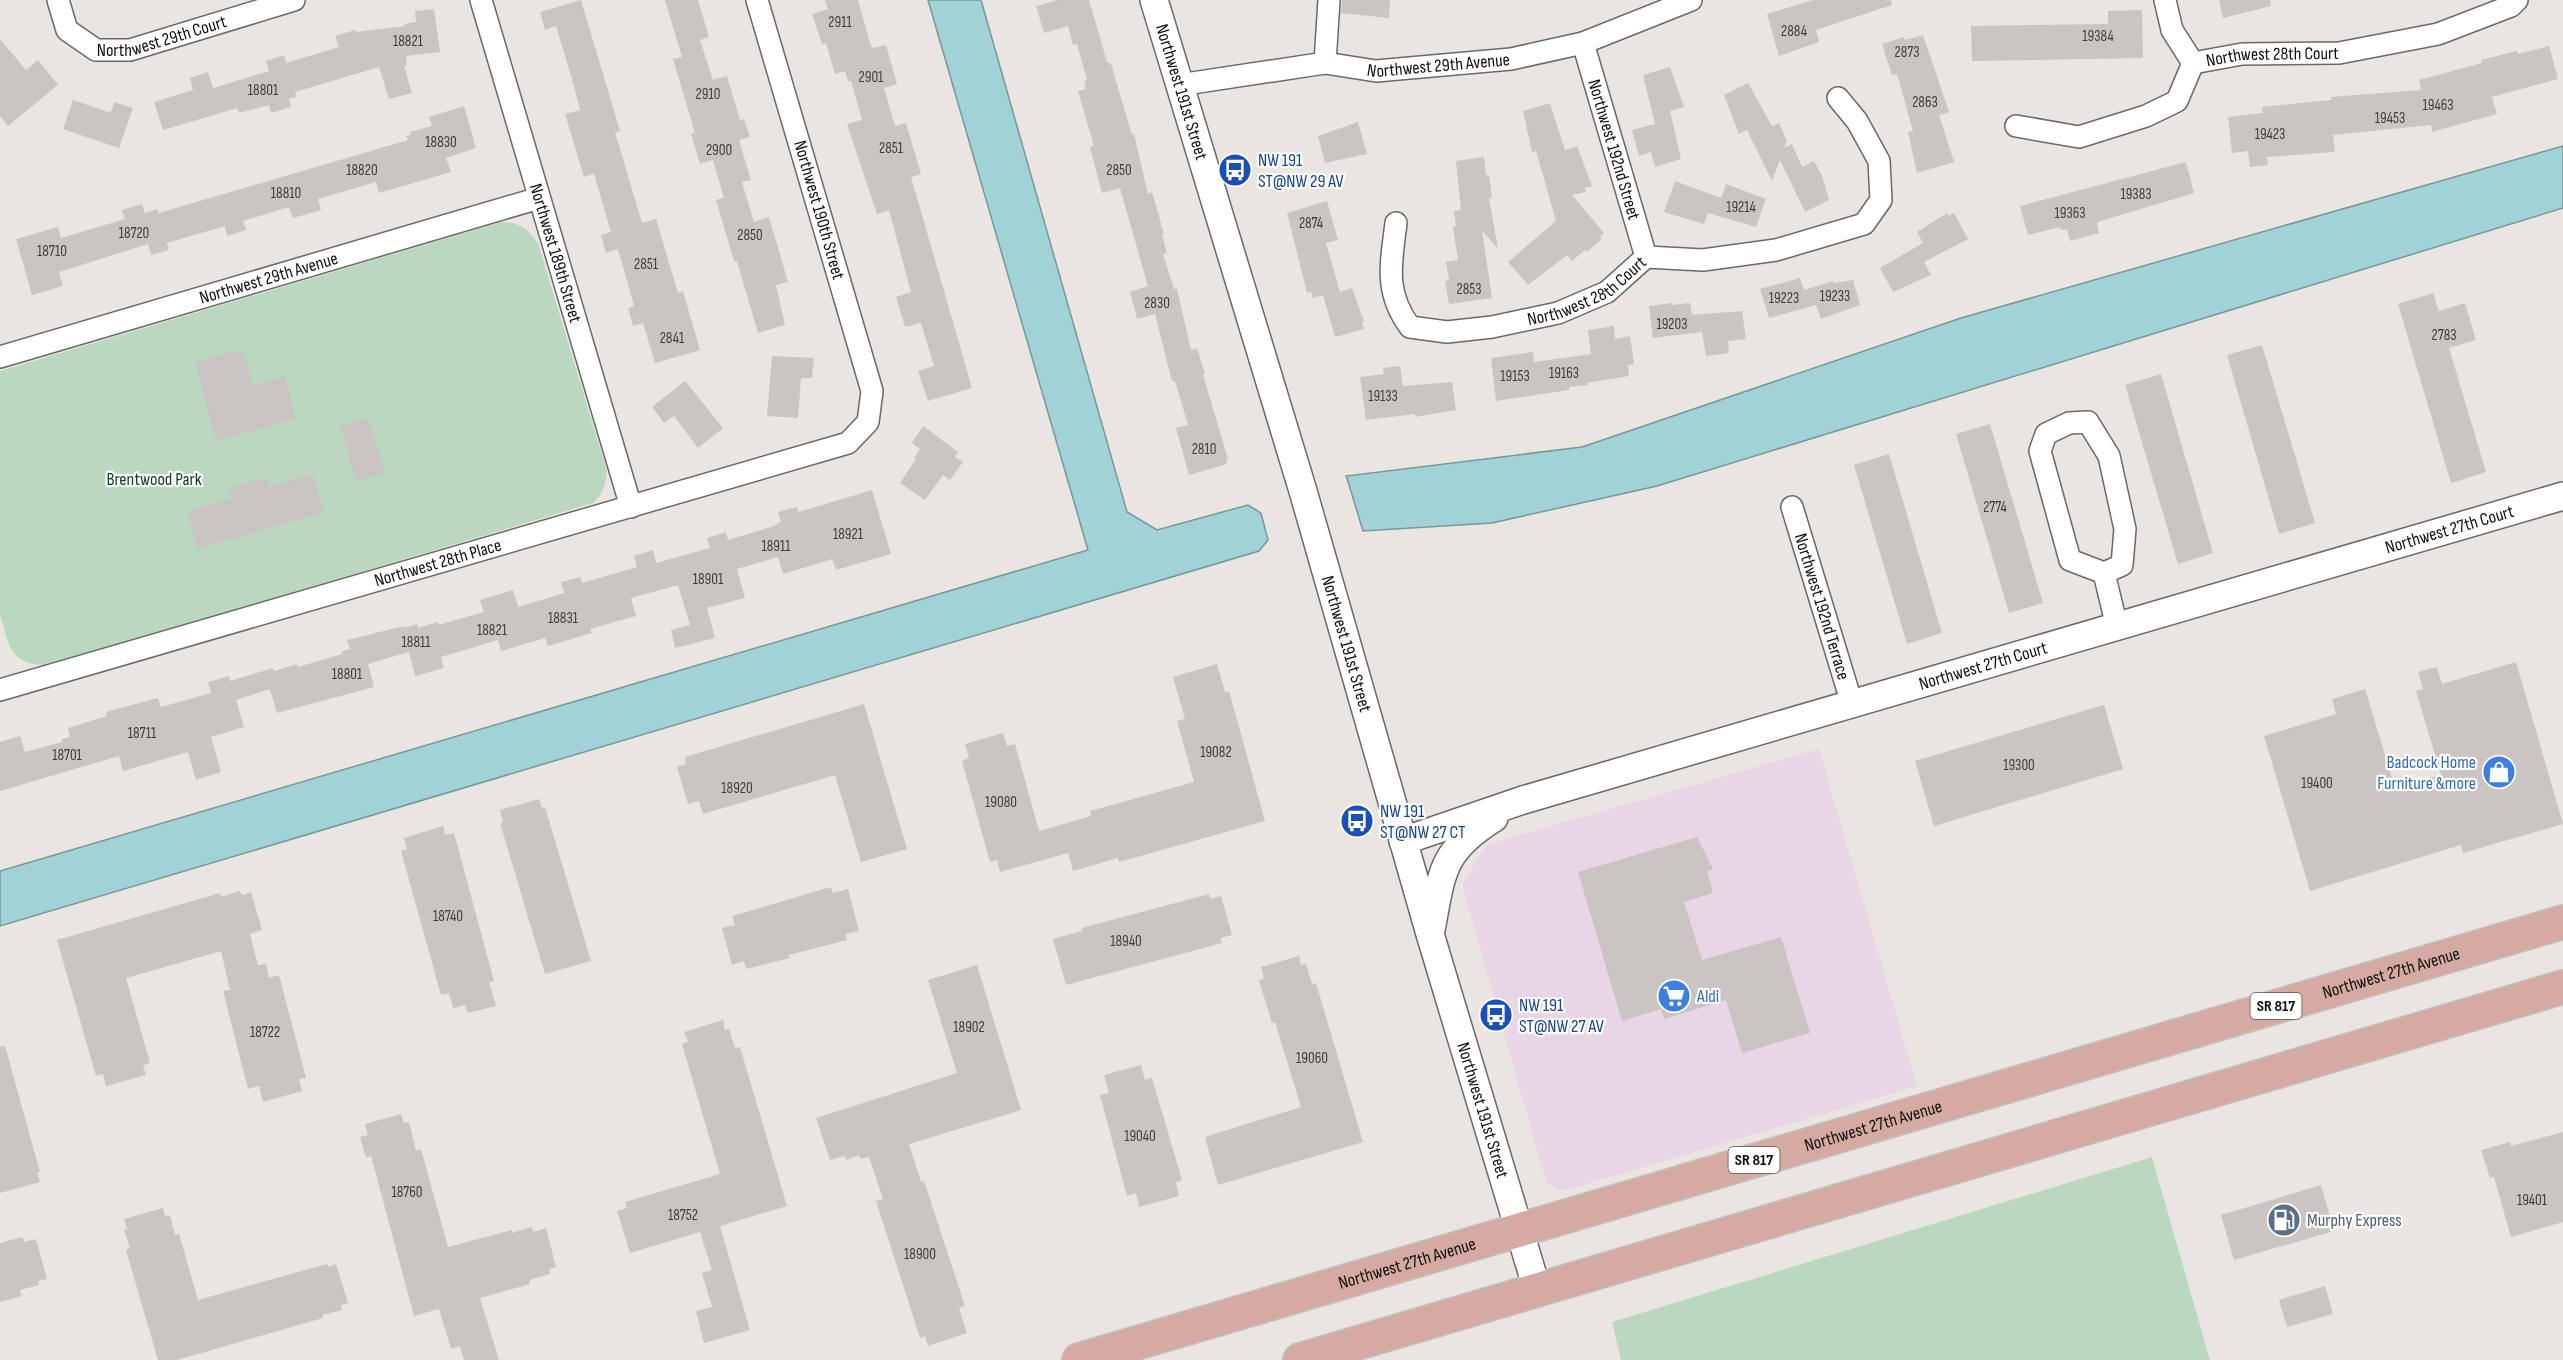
<svg xmlns="http://www.w3.org/2000/svg" width="2563" height="1360" font-family="'Sofia Sans Condensed',sans-serif">
<rect width="100%" height="100%" fill="#eae5e1"/>
<path fill="#e8d5e6" d="M1819,749L1917,1086L1562,1191L1546,1182L1462,884L1486,845Z"/>
<path fill="#bad8bf" d="M501,222C520,222 527,229 538,243L607,471C605,485 604,493 593,503L48,665C9,665 10,647 0,615V371Z
M2152,1157L2210,1360H1621L1612,1322Z"/>
<path fill="#a0d2d8" stroke="#75989b" stroke-width="1.5" d="M928,0H981L1127,512L1157,530L1248,505L1261,513L1268,540L1259,551L0,926V871L1088,550Z
M2563,146V208L1657,486L1492,523L1363,531L1347,478L1346,476L1582,447L1961,318Z"/>
<path fill="#cac5c2" d="M581,0L620,131L615,132L642,223L656,219L678,293L683,291L700,350L655,363L643,323L633,326L628,308L634,306L618,249L606,253L601,235L611,232L594,174L584,177L565,114L580,110L572,79L556,26L545,30L540,12Z
M665,0H698L709,37L700,40L713,80L727,76L740,120L744,119L750,137L739,140L751,180L742,182L754,222L769,217L788,282L776,285L785,325L758,333L737,261H734L716,200L724,198L713,160L700,164L691,134L695,133L673,59L682,57Z
M825,0H858L871,46L873,48L886,45L897,84L884,88L895,126L906,123L921,174L911,177L972,388L928,401L918,371L934,366L921,323L905,327L896,297L911,292L889,210L877,214L847,124L862,120L851,81H848L845,71L835,74L826,43L822,44L812,14L828,9Z
M1058,0H1089L1107,62L1111,64L1132,135L1134,134L1148,194L1152,192L1164,234L1162,235L1167,253L1163,254L1174,289H1177L1191,350L1197,348L1205,374L1203,375L1228,459L1226,460L1227,464L1189,475L1176,428L1188,425L1175,381H1172L1155,314L1137,319L1130,292L1148,286L1120,188L1102,193L1090,147L1094,146L1078,91L1086,89L1084,81L1087,80L1077,44L1073,45L1068,26L1044,33L1036,6Z
M1342,0H1390L1389,18L1341,13Z
M1813,0H1891L1892,5L1816,30L1819,42L1779,56L1767,14Z
M2219,0H2270L2271,6L2223,18Z
M434,9L440,52L406,56L407,65L404,66L412,93L389,99L379,67L295,92L296,97L289,99L291,107L271,113L269,105L239,113L237,108L163,130L154,102L193,90L190,78L208,72L213,88L269,71L266,61L284,55L286,63L339,47L335,36L355,30L356,32L405,26V24L416,22L415,11Z
M2142,10L2143,58L1972,61L1971,26L2108,24V11Z
M1923,35L1949,112L1939,115L1954,162L1917,173L1908,132L1913,131L1897,74L1892,75L1882,44L1904,37L1905,40Z
M0,39L26,70L38,60L58,85L8,126L0,116Z
M2549,46L2558,79L2492,97L2497,114L2432,132L2431,125L2333,135L2335,152L2267,157L2268,165L2250,167L2248,151L2232,153L2228,117L2263,113L2262,107L2331,100V97L2421,90L2419,80L2482,63L2481,60L2517,51L2518,54Z
M1670,67L1684,107L1670,111L1681,159L1655,167L1651,152L1639,156L1632,130L1655,124L1643,75Z
M1748,83L1772,126L1779,123L1787,141L1784,148L1792,144L1802,167L1814,161L1822,176L1829,200L1805,212L1780,160L1772,181L1747,130L1739,134L1724,95Z
M73,100L111,113L114,102L133,108L119,148L63,129Z
M1550,103L1565,150L1577,146L1592,186L1585,188L1586,192L1572,195L1604,233L1600,237L1602,239L1587,252L1585,250L1572,261L1567,255L1528,285L1508,262L1556,221L1536,151L1532,152L1523,111Z
M464,106L476,148L446,158L451,172L379,193L376,182L318,199L321,210L293,218L289,207L243,221L246,230L227,236L225,226L167,243L169,250L151,255L148,244L59,272L63,286L32,295L16,239L58,227L61,238L125,219L122,210L142,204L145,213L157,209L159,213L408,140L406,136L411,135L410,132L432,126L429,117Z
M1358,122L1367,154L1325,163L1318,136Z
M1484,157L1486,175H1489L1492,198H1489L1498,249L1482,230L1492,298L1449,304L1445,281L1449,280L1446,262L1458,260L1453,227L1456,226L1454,211L1461,210L1456,161Z
M2186,162L2194,193L2097,222L2099,233L2070,241L2067,229L2061,230L2060,227L2028,235L2020,206Z
M1675,181L1721,198L1726,184L1766,199L1756,227L1708,213L1704,224L1664,212Z
M1327,201L1338,240L1326,243L1340,292L1352,288L1364,321L1362,322L1364,329L1335,337L1323,295L1313,298L1311,292L1307,293L1287,213Z
M1947,213L1948,216L1954,213L1968,239L1924,262L1931,275L1893,292L1880,268L1923,243L1917,232Z
M1800,278L1804,290L1833,281L1834,283L1853,280L1860,305L1821,319L1816,305L1769,318L1760,289Z
M2433,293L2439,311L2465,303L2476,340L2449,348L2486,472L2451,483L2398,304Z
M1672,303V305L1690,303L1692,315L1742,311L1746,339L1728,341L1729,353L1706,356L1702,332L1653,338L1649,306Z
M1614,326L1615,339L1630,336L1634,364L1628,365L1629,376L1587,383V385L1569,387V390L1496,401L1491,358L1533,352L1534,362L1591,354L1588,330Z
M2262,345L2315,523L2279,534L2227,355Z
M243,349L253,385L285,376L296,419L216,441L195,362Z
M772,356L814,358L812,378H801L798,418L767,416Z
M1400,366L1403,386L1452,382L1456,410L1415,417V414L1366,420L1360,377L1384,374L1383,368Z
M2161,374L2213,553L2178,564L2125,385Z
M685,381L723,428L698,448L674,416L664,423L652,407Z
M368,418L385,473L356,481L340,426Z
M1990,424L2043,603L2009,613L1956,434Z
M923,426L958,452L955,457L963,462L950,480L943,475L925,500L900,483L916,459L914,458L920,449L912,443Z
M1889,454L1942,633L1907,644L1854,465Z
M313,474L324,512L198,549L187,511L232,498L229,488L266,477L269,487Z
M872,490L891,554L836,570L832,559L783,574L778,557L737,569L745,598L707,608L715,638L675,648L671,630L690,625L678,585L631,598L636,616L590,629L592,633L548,646L545,638L501,651L498,640L441,657L444,668L415,676L409,652L368,664L374,687L277,713L270,689L236,700L244,727L211,737L221,772L196,780L188,752L123,771L119,756L0,791V742L20,736L25,752L62,742V739L70,737L68,728L107,716L106,712L158,698L161,707L211,693L208,682L229,676L230,681L273,668L274,671L297,664L298,667L342,654L341,652L350,649L347,640L404,626V628L417,624L418,628L438,622V625L484,612L480,600L513,590L518,607L564,593L561,582L580,577L582,583L637,567L634,556L653,550L656,563L710,548L707,538L726,532L728,540L771,527L781,522L778,512L797,507L799,512Z
M2516,662L2563,824L2463,853L2461,845L2310,891L2264,736L2336,714L2332,699L2365,689L2395,788L2441,775L2416,691L2423,689L2418,672L2437,667L2442,684Z
M1217,664L1225,692L1229,691L1265,821L1119,862L1118,858L1073,871L1068,853L1000,872L997,860L990,862L962,761L969,758L965,744L1003,733L1007,746L1015,744L1039,831L1091,816L1090,811L1194,782L1177,721L1185,719L1173,677Z
M864,704L907,849L861,862L835,775L703,814L699,801L688,804L677,767L686,764L685,757Z
M2104,705L2123,769L1934,826L1915,761Z
M539,799L542,808L545,807L591,961L545,974L500,823L503,822L500,810Z
M443,826L445,835L454,833L494,981L489,982L496,1006L468,1013L465,1005L453,1008L449,993L441,995L401,851L407,849L404,838Z
M1697,837L1713,869L1707,871L1713,893L1684,902L1702,960L1781,937L1810,1033L1742,1053L1726,1000L1664,1019L1661,1009L1622,1021L1578,872Z
M831,887L833,893L848,889L859,931L846,934L847,940L789,955V958L746,969L744,961L732,965L722,928L735,925L732,916Z
M240,891L242,895L251,892L262,930L250,934L258,965L266,964L269,978L279,975L306,1078L299,1079L302,1091L263,1102L259,1086L248,1089L223,991L230,990L221,951L126,978L150,1063L143,1065L146,1075L106,1086L103,1074L96,1076L57,940L220,893L221,897Z
M1209,894L1210,899L1221,896L1232,935L1220,938L1222,943L1066,985L1053,939L1082,931V928Z
M1299,956L1301,965L1306,964L1312,984L1316,983L1363,1142L1218,1185L1205,1137L1301,1107L1275,1022L1272,1023L1259,980L1264,979L1261,967Z
M977,965L1021,1110L909,1144L921,1182L924,1181L965,1306L959,1308L967,1333L928,1346L925,1336L920,1338L876,1201L883,1199L869,1157L860,1159L859,1155L846,1160L845,1156L830,1160L816,1118L957,1073L928,980Z
M723,1020L725,1030L729,1029L735,1048L740,1047L787,1206L720,1226L750,1330L704,1343L696,1311L712,1307L702,1273L712,1270L700,1232L630,1253L617,1211L627,1208L625,1202L720,1174L682,1044L688,1042L684,1032Z
M5,1046L40,1172L37,1173L40,1182L0,1193V1047Z
M1141,1065L1145,1080L1152,1078L1182,1180L1176,1182L1179,1196L1139,1207L1136,1193L1127,1196L1100,1095L1109,1093L1104,1075Z
M401,1114L404,1123L409,1122L416,1151L421,1149L448,1247L512,1230V1233L532,1227L533,1232L546,1228L556,1267L549,1269L550,1274L529,1280L530,1284L480,1298L499,1360H464L460,1346L451,1349L439,1309L414,1316L371,1156L366,1158L360,1137L368,1135L365,1124Z
M2563,1132V1222L2511,1237L2494,1177L2490,1178L2481,1150L2510,1142L2511,1146Z
M2321,1185L2334,1231L2234,1260L2221,1215Z
M163,1208L165,1217L170,1215L175,1235L179,1234L198,1300L327,1264L328,1267L336,1264L348,1303L341,1305L342,1310L322,1315L323,1318L177,1360H158L126,1250L130,1248L124,1230L127,1229L124,1219Z
M23,1237L24,1242L36,1239L47,1279L38,1281L39,1285L20,1290L21,1296L0,1302V1243Z
M2325,1286L2333,1314L2287,1327L2279,1300Z"/>
<g fill="none" stroke-linecap="round" stroke-linejoin="round">
<g stroke="#6c6865" stroke-width="24">
<g id="minor">
<path id="s1" d="M58,0L67,30L96,50H130L294,0"/>
<path id="s2" d="M481,0L631,507"/>
<path d="M2165,0L2172,30L2193,63"/>
<path id="s3" d="M1583,43L1646,257"/>
<path d="M1325,63L1329,0"/>
<path id="s4" d="M2193,63L2242,54L2339,53L2438,34L2511,6L2517,0"/>
<path id="s5" d="M1179,85L1325,63L1376,71L1511,59L1583,43L1691,0"/>
<path d="M2016,126L2079,137L2146,116L2177,101L2193,63"/>
<path id="s6" d="M1396,223C1391,264 1384,292 1410,327L1447,332L1492,327L1558,313L1607,292L1646,257L1703,260L1776,250L1864,224L1881,200L1879,161L1857,121L1838,98"/>
<path id="s7" d="M0,357L539,198"/>
<path id="s8" d="M1792,507L1852,704"/>
<path d="M2104,573L2122,565L2125,529L2109,456L2088,422L2069,423L2046,434L2040,451L2070,560L2104,573L2117,627"/>
<path id="s9" d="M0,690L848,443L868,422L872,391L757,0"/>
</g>
</g>
<g stroke="#6c6865" stroke-width="30">
<g id="tertiary">
<path id="s10" d="M1154,0L1303,491L1430,934L1537,1289"/>
<path id="s11" d="M1403,841L1523,800L2563,496"/>
<path d="M1431,930C1442,872 1441,851 1494,818"/>
</g>
</g>
<g stroke="#c1c1c0" stroke-width="36">
<g id="primary">
<path id="s12" d="M1079,1360L2563,922"/>
<path d="M1300,1360L2563,987"/>
</g>
</g>
<use href="#minor" stroke="#fff" stroke-width="21"/>
<use href="#tertiary" stroke="#fff" stroke-width="27"/>
<use href="#primary" stroke="#d4aaa3" stroke-width="33"/>
</g>
<defs>
<g id="bus-disc" transform="scale(1.725)"><circle r="9.5" fill="#1a4fb4" stroke="#fff"/><path d="M-5-6H5V4H4V6H2V4H-2V6H-4V4H-5ZM-3.5-4V0h7V-4ZM-3.5 1.2v1.5H-2V1.2ZM2 1.2v1.5H3.5V1.2Z" fill="#fff"/></g>
<g id="shop-disc" transform="scale(1.725)"><circle r="9.5" fill="#3f7fe0" stroke="#fff"/><path d="M-5-2.5h2.3a2.7 3.5 0 0 1 5.4 0H5L5.5 6h-11ZM-1.5-2.5h3a1.5 2.3 0 0 0-3 0Z" fill="#fff"/></g>
<g id="supermarket-disc" transform="scale(1.725)"><circle r="9.5" fill="#3f7fe0" stroke="#fff"/><path d="M-6-5.5h2.5l.6 2H6L4.5 2H-2.5L-4.4-4H-6ZM-1.5 3.2a1.3 1.3 0 1 0 .1 0ZM3 3.2a1.3 1.3 0 1 0 .1 0Z" fill="#fff"/></g>
<g id="fuel-disc" transform="scale(1.725)"><circle r="9.5" fill="#5c6f8a" stroke="#fff"/><path d="M-5.5-6h7V0h2V4h1.3V-2.5L3-4.5l.8-.8L6-3V5H2.5V1h-1V6h-7ZM-4.2-4.7v3.2H.2V-4.7Z" fill="#fff"/></g>
</defs>
<g fill-rule="evenodd">
<use href="#bus-disc" x="1235" y="170"/>
<use href="#shop-disc" x="2499" y="772"/>
<use href="#bus-disc" x="1357" y="821"/>
<use href="#supermarket-disc" x="1674" y="996"/>
<use href="#bus-disc" x="1496" y="1015"/>
<use href="#fuel-disc" x="2284" y="1220"/>
</g>
<g text-anchor="middle" dominant-baseline="central" stroke-width="4.5" stroke-linejoin="round" paint-order="stroke">
<g font-size="15" fill="#3e3c3a">
<text x="840" y="22">2911</text>
<text x="1794" y="31">2884</text>
<text x="2098" y="36">19384</text>
<text x="408" y="41">18821</text>
<text x="1907" y="52">2873</text>
<text x="871" y="77">2901</text>
<text x="263" y="90">18801</text>
<text x="708" y="94">2910</text>
<text x="1925" y="102">2863</text>
<text x="2438" y="105">19463</text>
<text x="2390" y="118">19453</text>
<text x="2270" y="134">19423</text>
<text x="441" y="142">18830</text>
<text x="891" y="148">2851</text>
<text x="719" y="150">2900</text>
<text x="362" y="170">18820</text>
<text x="1119" y="170">2850</text>
<text x="286" y="193">18810</text>
<text x="2136" y="194">19383</text>
<text x="1741" y="207">19214</text>
<text x="2070" y="213">19363</text>
<text x="1311" y="223">2874</text>
<text x="134" y="233">18720</text>
<text x="750" y="235">2850</text>
<text x="52" y="251">18710</text>
<text x="646" y="264">2851</text>
<text x="1469" y="289">2853</text>
<text x="1835" y="296">19233</text>
<text x="1784" y="298">19223</text>
<text x="1157" y="303">2830</text>
<text x="1672" y="324">19203</text>
<text x="2444" y="335">2783</text>
<text x="672" y="338">2841</text>
<text x="1564" y="373">19163</text>
<text x="1515" y="376">19153</text>
<text x="1383" y="396">19133</text>
<text x="1204" y="449">2810</text>
<text x="1995" y="507">2774</text>
<text x="848" y="534">18921</text>
<text x="776" y="546">18911</text>
<text x="708" y="579">18901</text>
<text x="563" y="618">18831</text>
<text x="492" y="630">18821</text>
<text x="416" y="642">18811</text>
<text x="347" y="674">18801</text>
<text x="142" y="733">18711</text>
<text x="1216" y="752">19082</text>
<text x="67" y="755">18701</text>
<text x="2019" y="765">19300</text>
<text x="2317" y="783">19400</text>
<text x="737" y="788">18920</text>
<text x="1001" y="802">19080</text>
<text x="448" y="916">18740</text>
<text x="1126" y="941">18940</text>
<text x="969" y="1027">18902</text>
<text x="265" y="1032">18722</text>
<text x="1312" y="1058">19060</text>
<text x="1140" y="1136">19040</text>
<text x="407" y="1192">18760</text>
<text x="2532" y="1200">19401</text>
<text x="683" y="1215">18752</text>
<text x="920" y="1254">18900</text>
</g>
<g fill="#fff" stroke="#585756" stroke-width="1.5">
<rect x="2250.5" y="993" width="51" height="26" rx="4.5"/>
<rect x="1728.5" y="1147" width="51" height="26" rx="4.5"/>
</g>
<g font-size="16" font-weight="bold" fill="#100f0d">
<text x="2276" y="1006">SR 817</text>
<text x="1754" y="1160">SR 817</text>
</g>
<g font-size="18" fill="#100f0d" stroke="#fff">
<text stroke="none"><textPath href="#s1" startOffset="134">Northwest 29th Court</textPath></text>
<text stroke="none"><textPath href="#s4" startOffset="80">Northwest 28th Court</textPath></text>
<text stroke="none"><textPath href="#s5" startOffset="262">Northwest 29th Avenue</textPath></text>
<text stroke="none"><textPath href="#s10" startOffset="96">Northwest 191st Street</textPath></text>
<text stroke="none"><textPath href="#s3" startOffset="111">Northwest 192nd Street</textPath></text>
<text transform="translate(819 210) rotate(74)">Northwest 190th Street</text>
<text stroke="none"><textPath href="#s2" startOffset="264">Northwest 189th Street</textPath></text>
<text stroke="none"><textPath href="#s7" startOffset="280">Northwest 29th Avenue</textPath></text>
<text stroke="none"><textPath href="#s6" startOffset="294">Northwest 28th Court</textPath></text>
<text stroke="none"><textPath href="#s11" startOffset="1092">Northwest 27th Court</textPath></text>
<text stroke="none"><textPath href="#s9" startOffset="456">Northwest 28th Place</textPath></text>
<text stroke="none"><textPath href="#s8" startOffset="104">Northwest 192nd Terrace</textPath></text>
<text stroke="none"><textPath href="#s10" startOffset="672">Northwest 191st Street</textPath></text>
<text stroke="none"><textPath href="#s11" startOffset="606">Northwest 27th Court</textPath></text>
<text stroke="none"><textPath href="#s12" startOffset="1368">Northwest 27th Avenue</textPath></text>
<text stroke="none"><textPath href="#s10" startOffset="1158">Northwest 191st Street</textPath></text>
<text stroke="none"><textPath href="#s12" startOffset="828">Northwest 27th Avenue</textPath></text>
<text stroke="none"><textPath href="#s12" startOffset="342">Northwest 27th Avenue</textPath></text>
</g>
<g font-size="18" fill="#164399" stroke="#fff" text-anchor="start">
<text x="1258" y="160">NW 191<tspan x="1258" dy="21">ST@NW 29 AV</tspan></text>
<text x="1380" y="811">NW 191<tspan x="1380" dy="21">ST@NW 27 CT</tspan></text>
<text x="1519" y="1005">NW 191<tspan x="1519" dy="21">ST@NW 27 AV</tspan></text>
</g>
<g font-size="18" fill="#0d431f" stroke="#fff">
<text x="154" y="479">Brentwood Park</text>
</g>
<g font-size="18" fill="#366cbe" stroke="#fff" text-anchor="end">
<text x="2476" y="762">Badcock Home<tspan x="2476" dy="21">Furniture &amp;more</tspan></text>
<text x="1697" y="996" text-anchor="start">Aldi</text>
</g>
<g font-size="18" fill="#4e5e75" stroke="#fff" text-anchor="start">
<text x="2307" y="1220">Murphy Express</text>
</g>
</g>
</svg>
